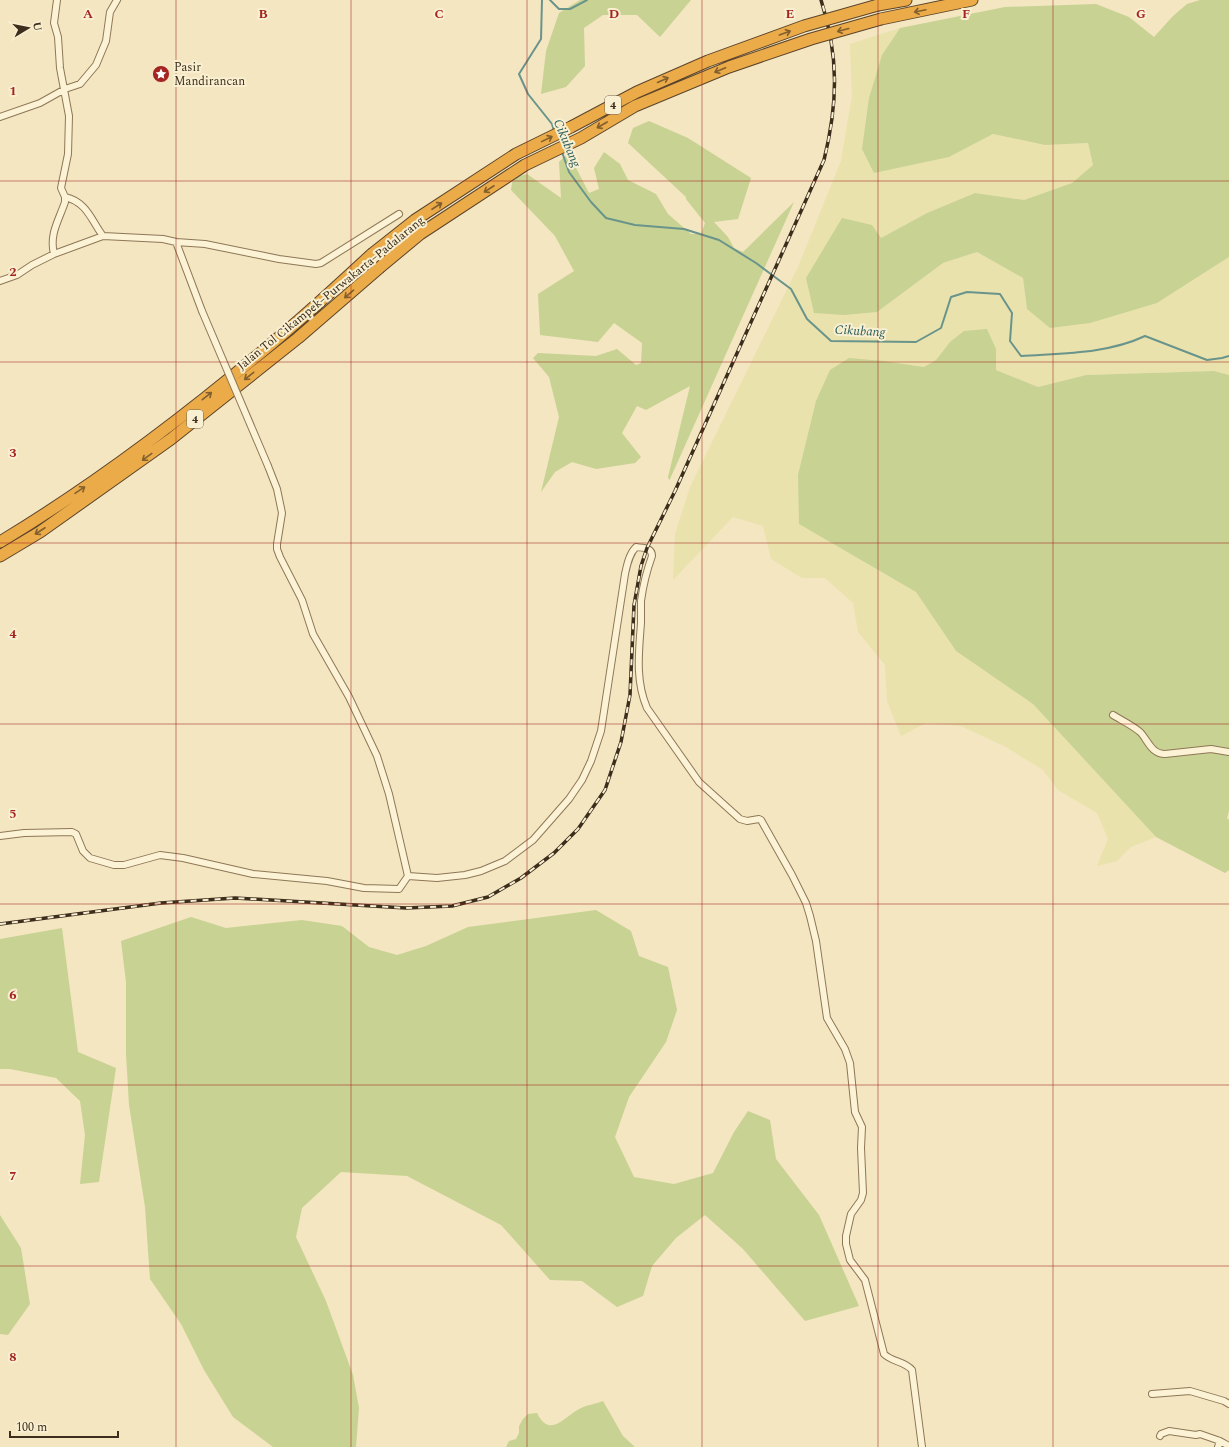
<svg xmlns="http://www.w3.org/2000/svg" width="1229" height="1447" font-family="Spectral,serif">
<rect width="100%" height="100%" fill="#f3e6c1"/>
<path fill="#e9e2ad" d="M900,28L882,55L949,157L993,134L1045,145L1088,143L1093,165L1072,183L1024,200L975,193L927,213L881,238L842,218L918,281L943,263L977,252L1023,278L1027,309L1157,303L1229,257V375L1214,371L1086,375L1038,387L996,370V349L950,342L936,360L924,367L883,361L799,524L916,592L956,651L1033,704L1156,837L1131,847L1117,861L1097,866L1108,839L1097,813L1058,790L1043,770L1006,747L961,726L926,723L901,736L887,701L885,665L858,632L853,603L825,578H802L771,559L763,526L733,517L673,580L675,534L690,487L798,267L841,161L852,96L850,44Z"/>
<path fill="#c8d293" d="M580,0H691L660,37L637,15H603L584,28L585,66L566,87L541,94L546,51L559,13Z
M1200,0H1229V257L1157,303L1090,323L1050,328L1027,309L1023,278L977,252L943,263L877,312L844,315L814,313L806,278L842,218L872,225L881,238L927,213L975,193L1024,200L1072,183L1093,165L1088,143L1045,145L993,134L949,157L874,173L862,149L869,98L882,55L900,28L1005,7L1096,4L1129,17L1154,37L1173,16L1187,4Z
M649,121L688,138L751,178L738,219L714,222L728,237L734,248L743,252L794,202L670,479L669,480L668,477L690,386L646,410L637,406L622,433L641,457L635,463L596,469L572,462L555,472L541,492L559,417L549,377L533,358L538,353L596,356L617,349L636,365L641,363L642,343L614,323L598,342L540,335L538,294L574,271L555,236L511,190L513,177L527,174L561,198L559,162L565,156L572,160L589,193L599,189L594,168L604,152L620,164L628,180L656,194L668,214L691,234H701L705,223L686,199V197L628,143L633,128Z
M987,329L996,349V370L1038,387L1086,375L1214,371L1229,375V811L1227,818L1229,820V870L1225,873L1156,837L1033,704L956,651L916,592L799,524L798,475L816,401L830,370L849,358L883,361L924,367L936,360L950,342L964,331Z
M596,910L631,931L639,956L668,967L677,1010L666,1042L629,1097L615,1137L634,1177L674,1184L713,1173L734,1132L748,1111L770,1120L776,1159L819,1215L859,1306L805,1321L743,1249L705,1215L676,1238L652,1266L643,1296L617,1307L582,1281L550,1280L501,1225L407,1176L341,1172L302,1208L296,1237L326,1301L353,1375L359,1408L356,1447H273L233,1417L204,1370L181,1324L150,1279L145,1207L129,1105L126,1054V982L121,941L191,917L226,928L302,920L342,926L369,947L397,955L426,946L468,927Z
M62,928L78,1052L116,1068L99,1182L80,1184L85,1135L80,1101L56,1078L10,1069H0V939Z
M0,1215L21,1248L30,1304L8,1335L0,1334Z
M603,1401L623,1436L635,1447H506L509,1441L516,1439L519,1433V1426L523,1419L528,1414L537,1413C550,1439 564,1417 579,1409C586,1405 596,1404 603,1401Z"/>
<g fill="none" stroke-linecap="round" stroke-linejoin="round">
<path stroke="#69948b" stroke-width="2" d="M542,0L541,39L519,74L528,94L552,124L554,131
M550,0L559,9H570L587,0
M562,152L569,172L591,202L606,218L635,225L684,229L719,240L756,263L791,289L807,319L831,341L916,342L941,328L951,297L967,292L1000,294L1012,313L1010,341L1021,356C1062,353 1107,354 1145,336L1207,360L1222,358L1229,356"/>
<g stroke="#8e7756" stroke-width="8">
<path id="minor" d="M0,117L40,103L65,89L80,84L96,65L106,41L110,12L117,0
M65,197C87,202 91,220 103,236
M176,242L202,311
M54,254C49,234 59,220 65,202V197L61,188L68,154L69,116L60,68L58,37L54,23L57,0
M0,281L17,275L32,265L54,254L103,236L163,239L176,242L205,244L279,259L316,264L321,263L399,214
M1113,715C1121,720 1132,725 1140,732C1148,740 1151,754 1165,754L1211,749L1229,752
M0,836L24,833L72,832L76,834L83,851L90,858L114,865H124L160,855L183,858L253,874L327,881L364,888L399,889L408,876L389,794L377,756L349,697L313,634L302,600L280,557L277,549V544L282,513L277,489L268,466
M408,876L437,878L465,875L481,871L505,861L533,840L569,799L582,780L591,761L601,731L625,574C627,565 629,554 636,547C643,548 652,547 652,556C647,570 643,586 641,601C641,608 641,615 641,623C639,651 635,680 647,708L699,782L740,819L747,821L759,819L761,820L792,875L806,903L810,916L816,941L827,1018L845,1049L850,1063L855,1112L862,1127L861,1148L863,1193L861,1200L851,1214L846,1236V1244L850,1260L865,1280L884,1354C892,1362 904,1361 912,1370L922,1447
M1152,1394L1190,1391L1224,1401L1229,1404
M1160,1436L1161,1434L1169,1431L1196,1435L1200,1434L1220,1441L1218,1447
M1220,1441L1229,1446"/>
</g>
<g stroke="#5c442b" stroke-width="13">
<path id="motorway" d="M878,5L906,0
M881,19L972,0
M0,542C103,480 199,406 290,328C318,304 345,279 372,254
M0,556L40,532L171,439L298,338L379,268"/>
</g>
<use href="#minor" stroke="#fcf2d5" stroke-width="6"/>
<use href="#motorway" stroke="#ebab48" stroke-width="11"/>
<g stroke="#3c2d1c" stroke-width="3.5">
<path id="rail" d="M0,924L161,903L235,898L406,908L452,906L488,897L521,878L554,853L578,829L605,790L621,742L630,695L634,605L641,566L647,548L675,491L824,160C838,103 839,56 821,0"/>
</g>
<use href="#rail" stroke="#f9efd1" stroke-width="2" stroke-dasharray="6" stroke-linecap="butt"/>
<g stroke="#8e7756" stroke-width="8" stroke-linecap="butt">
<path id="minor-bridge" d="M202,311L268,466"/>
</g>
<g stroke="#5c442b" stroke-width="13" stroke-linecap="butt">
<path id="motorway-bridge" d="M372,254L415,220L516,154L571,127L637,92L708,61L804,26L878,5
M379,268L420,234L525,165L581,138L635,106L729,67L811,39L881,19"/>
</g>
<use href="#minor-bridge" stroke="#fcf2d5" stroke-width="6"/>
<use href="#motorway-bridge" stroke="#ebab48" stroke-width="11"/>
</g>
<defs><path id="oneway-shaft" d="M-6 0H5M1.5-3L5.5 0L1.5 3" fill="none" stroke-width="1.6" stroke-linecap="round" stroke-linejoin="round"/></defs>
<g stroke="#825f2e">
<use href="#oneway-shaft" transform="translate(920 11) rotate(168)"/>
<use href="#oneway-shaft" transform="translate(843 30) rotate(165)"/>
<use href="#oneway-shaft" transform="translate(785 33) rotate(-20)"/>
<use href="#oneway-shaft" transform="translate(720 70) rotate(157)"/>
<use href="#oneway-shaft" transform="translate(663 80) rotate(-24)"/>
<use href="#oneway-shaft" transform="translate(602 125) rotate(150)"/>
<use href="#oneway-shaft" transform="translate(547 139) rotate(-26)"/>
<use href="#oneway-shaft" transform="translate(489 189) rotate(147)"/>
<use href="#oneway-shaft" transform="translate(437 206) rotate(-33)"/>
<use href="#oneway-shaft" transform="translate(349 294) rotate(139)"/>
<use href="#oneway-shaft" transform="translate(249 376) rotate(142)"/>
<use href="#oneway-shaft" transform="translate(207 396) rotate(-38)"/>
<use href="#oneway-shaft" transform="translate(147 457) rotate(144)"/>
<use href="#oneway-shaft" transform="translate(80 490) rotate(-34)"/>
<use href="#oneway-shaft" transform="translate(40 531) rotate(147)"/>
</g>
<path fill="none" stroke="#a4241f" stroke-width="1" stroke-opacity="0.55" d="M176,0V1447M351,0V1447M527,0V1447M702,0V1447M878,0V1447M1053,0V1447M0,181H1229M0,362H1229M0,543H1229M0,724H1229M0,904H1229M0,1085H1229M0,1266H1229"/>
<defs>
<g id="sight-disc" transform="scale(0.9)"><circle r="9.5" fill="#a4241f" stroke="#f9efd1"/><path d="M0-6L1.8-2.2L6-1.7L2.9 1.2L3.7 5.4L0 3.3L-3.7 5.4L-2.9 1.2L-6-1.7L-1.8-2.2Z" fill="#fff"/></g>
</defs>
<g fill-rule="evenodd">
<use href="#sight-disc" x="161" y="74"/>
</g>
<g text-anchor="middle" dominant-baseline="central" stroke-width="4" stroke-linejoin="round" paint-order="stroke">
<g fill="#f9efd1" stroke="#756752" stroke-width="1">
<rect x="605" y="96" width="16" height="18" rx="3"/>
<rect x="187" y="410" width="16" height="18" rx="3"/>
</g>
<g font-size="11" font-weight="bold" fill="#3c2d1c">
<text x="613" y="105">4</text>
<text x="195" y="419">4</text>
</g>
<g font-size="12" fill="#3c2d1c" stroke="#f9efd1" text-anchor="start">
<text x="174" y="67">Pasir<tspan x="174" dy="14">Mandirancan</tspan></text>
</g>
<g font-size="12" fill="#3c2d1c" stroke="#f9efd1">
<text transform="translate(331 293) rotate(-39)">Jalan Tol Cikampek–Purwakarta–Padalarang</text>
</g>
<g font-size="13" font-style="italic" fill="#2a5e5d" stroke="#f9efd1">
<text transform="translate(567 143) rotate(67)">Cikubang</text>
<text transform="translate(860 331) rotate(3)">Cikubang</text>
</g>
</g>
<g font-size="13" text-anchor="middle" font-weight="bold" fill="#a4241f" stroke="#f9efd1" stroke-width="4" stroke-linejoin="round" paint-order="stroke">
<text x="88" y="18">A</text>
<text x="263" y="18">B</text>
<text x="439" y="18">C</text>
<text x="614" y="18">D</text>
<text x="790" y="18">E</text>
<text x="966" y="18">F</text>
<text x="1141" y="18">G</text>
<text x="13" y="95">1</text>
<text x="13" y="276">2</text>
<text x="13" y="457">3</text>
<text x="13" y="638">4</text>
<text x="13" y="818">5</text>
<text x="13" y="999">6</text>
<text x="13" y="1180">7</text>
<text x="13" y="1361">8</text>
</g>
<g transform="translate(28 28) rotate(80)" stroke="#f9efd1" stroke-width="3" paint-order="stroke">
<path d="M0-3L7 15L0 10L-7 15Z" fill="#3c2d1c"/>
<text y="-6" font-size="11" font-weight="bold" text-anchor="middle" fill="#3c2d1c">U</text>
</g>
<path d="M10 1431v6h108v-6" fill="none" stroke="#3c2d1c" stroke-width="2"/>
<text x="16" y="1431" font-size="12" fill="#3c2d1c" stroke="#f9efd1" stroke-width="3" paint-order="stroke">100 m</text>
</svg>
